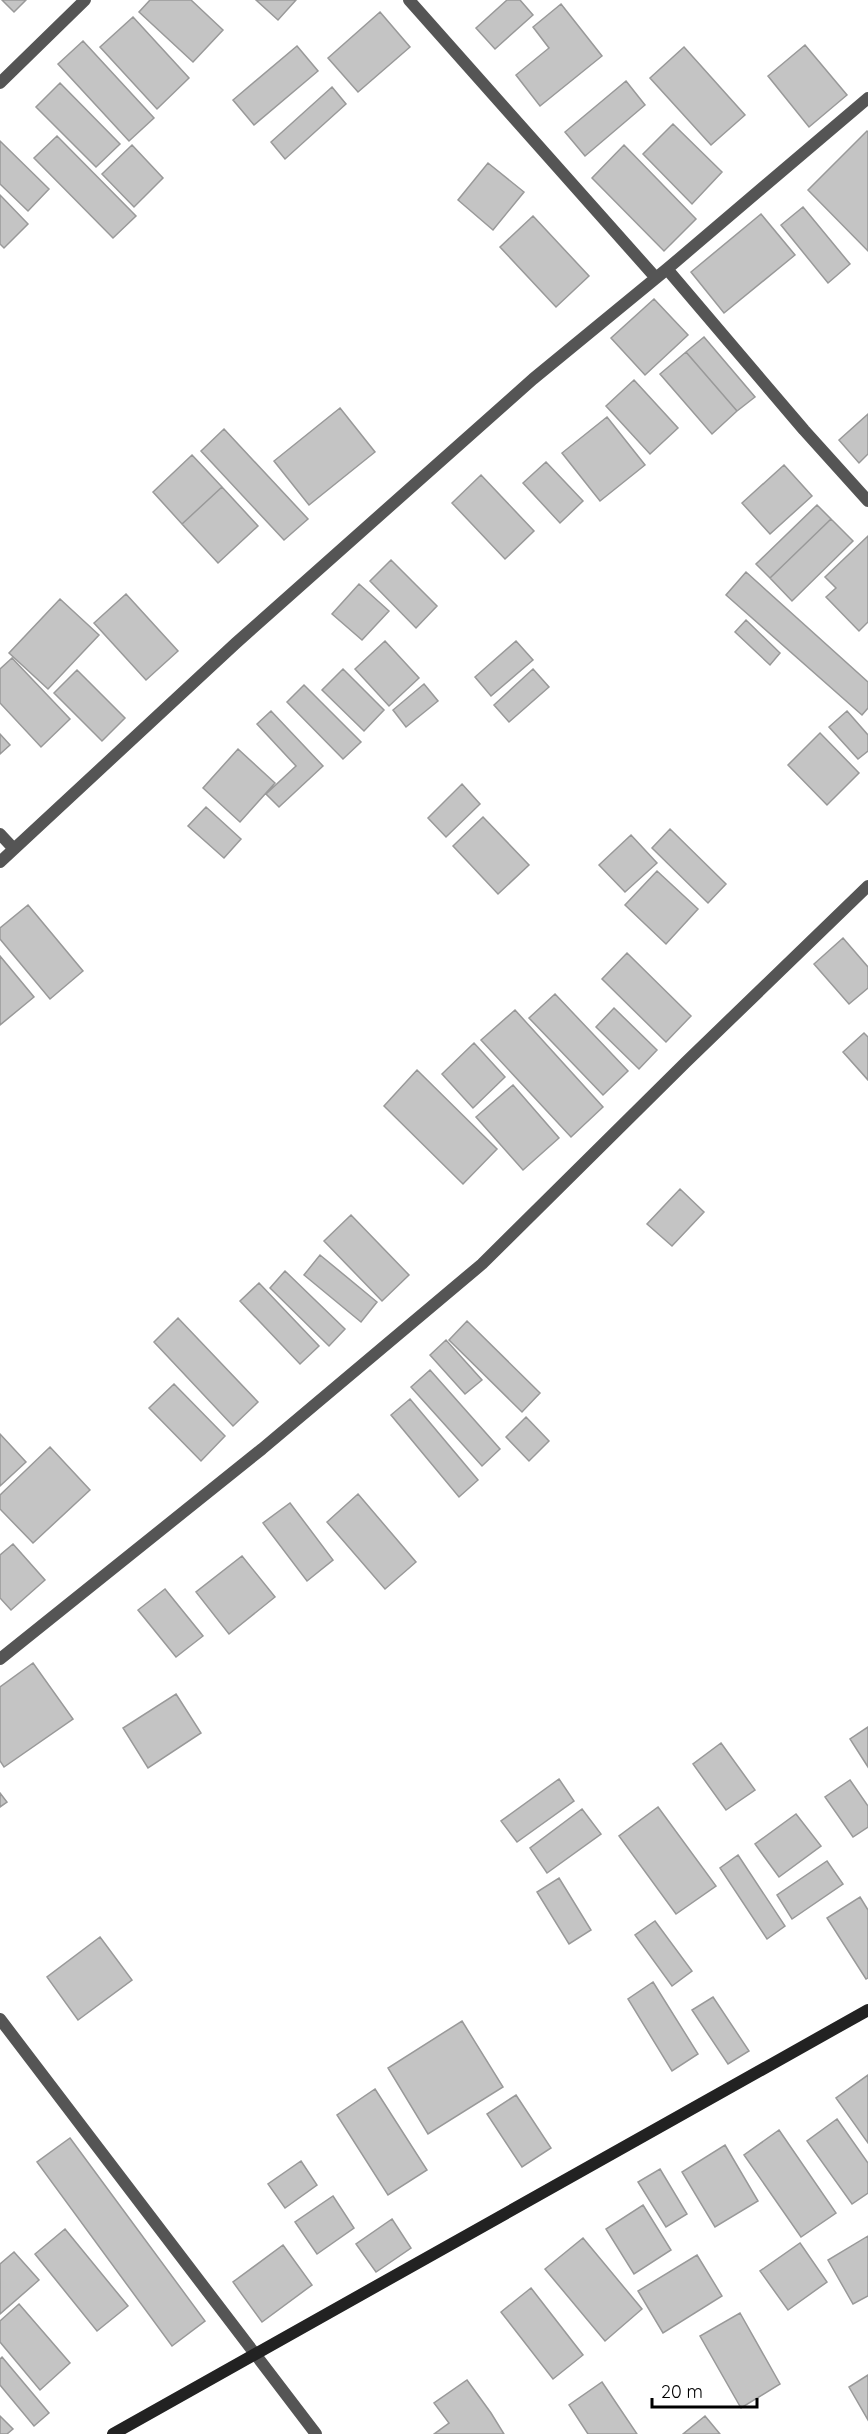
<svg xmlns="http://www.w3.org/2000/svg" width="868" height="2434" font-family="Quicksand,sans-serif">
<rect width="100%" height="100%" fill="#fff"/>
<path fill="#c4c4c4" stroke="#999" stroke-width="1.5" d="M2,0H26L14,12Z
M150,0H191L223,30L193,62L139,12Z
M256,0H296L278,20Z
M507,0H520L533,15L495,49L476,28Z
M561,4L602,56L540,106L516,75L549,48L533,27Z
M380,12L410,47L358,92L328,58Z
M133,17L189,78L157,109L100,47Z
M83,41L154,118L129,141L58,64Z
M805,45L847,95L809,127L768,76Z
M297,46L318,71L254,125L233,100Z
M684,47L745,115L711,145L650,78Z
M626,81L645,105L585,156L565,132Z
M60,83L120,144L96,167L36,107Z
M332,87L346,104L285,159L271,142Z
M673,124L722,172L692,204L643,154Z
M867,131L868,132V251L808,190Z
M57,136L136,216L113,238L34,158Z
M0,141L49,189L28,211L0,184Z
M132,145L163,178L134,207L102,174Z
M624,145L696,219L664,251L592,178Z
M488,163L524,192L493,230L458,200Z
M0,195L28,224L4,248L0,244Z
M803,207L850,264L828,283L781,225Z
M761,214L795,255L724,313L691,272Z
M533,216L589,276L556,307L500,247Z
M654,299L688,335L645,375L611,338Z
M704,337L755,397L737,411L686,352Z
M686,352L737,411L712,434L660,374Z
M634,380L678,428L650,454L606,406Z
M340,408L375,452L309,505L274,461Z
M868,414V454L859,463L839,440Z
M607,417L645,465L600,501L562,453Z
M224,429L308,519L284,540L201,451Z
M192,455L222,487L182,524L153,492Z
M546,462L583,501L560,523L523,483Z
M784,465L812,496L770,534L742,503Z
M481,475L534,531L505,559L452,503Z
M222,487L258,526L218,563L182,524Z
M817,505L831,519L770,578L756,564Z
M831,519L853,541L792,601L770,578Z
M868,536V622L859,631L826,597L836,588L825,577Z
M391,560L437,606L416,628L370,581Z
M746,572L868,682V708L862,715L726,595Z
M359,584L389,611L362,640L332,614Z
M126,594L178,651L146,680L94,623Z
M60,599L99,635L48,689L9,653Z
M746,620L780,653L770,665L735,632Z
M385,641L419,678L389,706L355,669Z
M516,641L533,660L491,696L475,677Z
M12,658L70,719L41,747L0,703V669Z
M343,669L384,710L364,731L322,690Z
M533,669L549,687L509,722L494,705Z
M77,670L125,718L102,741L54,693Z
M424,684L438,701L406,727L393,710Z
M304,685L361,742L343,759L287,702Z
M271,711L323,766L279,807L266,794L296,766L257,724Z
M847,711L868,735V751L858,759L829,727Z
M820,733L859,773L827,805L788,765Z
M0,734L10,745L0,754Z
M238,749L275,783L240,822L203,788Z
M462,784L480,804L446,837L428,818Z
M206,807L241,839L224,858L188,826Z
M483,817L529,865L498,894L453,846Z
M670,829L726,884L708,903L652,848Z
M631,835L657,863L625,892L599,865Z
M657,871L698,909L666,944L625,905Z
M28,905L83,971L50,999L0,939V928Z
M843,938L868,967V988L849,1004L814,964Z
M627,953L691,1016L666,1042L602,979Z
M0,956L34,997L0,1025Z
M555,994L628,1071L603,1095L529,1018Z
M614,1008L657,1050L639,1069L596,1027Z
M515,1010L603,1107L571,1137L481,1040Z
M864,1033L868,1037V1080L843,1052Z
M474,1043L505,1077L473,1108L442,1074Z
M417,1070L497,1149L463,1184L384,1106Z
M513,1085L559,1138L523,1170L476,1117Z
M680,1189L704,1212L672,1246L647,1224Z
M351,1215L409,1275L382,1301L324,1241Z
M320,1255L377,1302L361,1322L304,1275Z
M285,1271L345,1329L329,1346L270,1288Z
M259,1283L319,1346L300,1364L240,1301Z
M178,1318L258,1402L233,1426L154,1342Z
M467,1321L540,1393L522,1412L449,1340Z
M446,1340L482,1380L465,1394L430,1355Z
M430,1370L500,1449L482,1466L411,1387Z
M174,1384L225,1436L201,1461L149,1408Z
M410,1399L478,1480L459,1497L391,1415Z
M526,1417L549,1441L529,1461L506,1437Z
M0,1434L26,1462L0,1486Z
M50,1447L90,1490L33,1543L0,1509V1495Z
M358,1494L416,1562L385,1589L327,1522Z
M290,1503L333,1560L307,1581L263,1523Z
M13,1544L45,1580L11,1610L0,1598V1555Z
M242,1556L275,1597L229,1634L196,1592Z
M165,1589L203,1636L176,1657L138,1610Z
M33,1663L73,1719L4,1767L0,1761V1687Z
M176,1694L201,1733L148,1768L123,1728Z
M868,1727V1767L850,1739Z
M721,1743L755,1790L726,1810L693,1764Z
M559,1779L574,1801L517,1842L501,1821Z
M850,1780L868,1806V1827L853,1837L825,1797Z
M0,1793L7,1802L0,1807Z
M658,1807L716,1886L676,1914L619,1836Z
M582,1809L601,1834L547,1873L530,1848Z
M796,1814L821,1846L779,1877L755,1844Z
M738,1855L785,1926L767,1939L720,1868Z
M827,1861L843,1884L792,1919L777,1895Z
M559,1878L591,1930L569,1944L537,1892Z
M860,1897L868,1910V1978L866,1979L827,1918Z
M655,1921L692,1971L672,1986L635,1935Z
M100,1937L132,1980L78,2020L47,1977Z
M653,1982L698,2054L672,2071L628,1999Z
M713,1997L749,2051L728,2064L692,2010Z
M462,2021L503,2087L428,2134L388,2068Z
M868,2075V2143L836,2098Z
M375,2089L427,2170L388,2195L337,2115Z
M516,2095L551,2148L522,2167L487,2114Z
M837,2119L868,2163V2193L852,2204L807,2141Z
M779,2130L836,2213L801,2237L744,2155Z
M70,2138L205,2321L172,2346L37,2162Z
M725,2145L758,2201L715,2227L682,2172Z
M301,2161L317,2185L285,2208L268,2184Z
M660,2169L687,2214L666,2227L638,2182Z
M333,2196L354,2228L317,2254L295,2222Z
M643,2205L671,2250L634,2274L606,2229Z
M392,2219L411,2248L376,2272L356,2244Z
M65,2229L128,2306L97,2331L35,2254Z
M868,2236V2296L853,2304L828,2260Z
M583,2238L642,2309L605,2341L545,2269Z
M800,2243L827,2282L788,2310L760,2271Z
M283,2245L312,2285L262,2322L233,2282Z
M14,2252L39,2280L0,2314V2264Z
M697,2255L722,2296L663,2333L638,2291Z
M531,2288L583,2355L553,2379L501,2312Z
M19,2304L70,2363L40,2390L0,2342V2321Z
M740,2313L780,2384L741,2408L700,2336Z
M2,2357L49,2413L34,2426L0,2385V2359Z
M868,2375V2420L849,2387Z
M467,2380L491,2413L504,2434H434L449,2423L434,2403Z
M602,2382L637,2434H588L569,2405Z
M0,2416L13,2429L7,2434H0Z
M705,2416L720,2434H683Z"/>
<g fill="none" stroke-linecap="round" stroke-linejoin="round">
<path stroke="#555" stroke-width="12" d="M409,0L656,278
M0,83L85,0
M667,269L804,430L868,501
M0,834L14,849
M0,862L236,643L533,379L667,269L868,98
M0,1659L262,1449L482,1264L686,1062L868,886
M0,2019L316,2434"/>
<path stroke="#222" stroke-width="12" d="M113,2434L868,2010"/>
</g>
<path d="M652 2398v9h105v-9" fill="none" stroke="#000000" stroke-width="3"/>
<text x="661" y="2398" font-size="18" fill="#000000" stroke="#ffffff" stroke-width="4.5" paint-order="stroke">20 m</text>
</svg>
